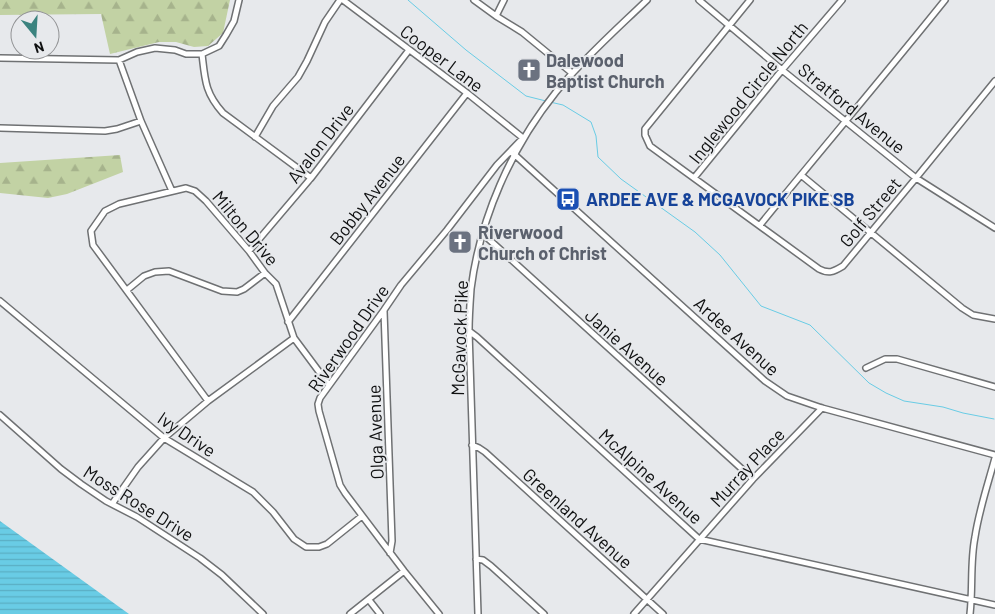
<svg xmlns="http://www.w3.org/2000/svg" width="995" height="614" font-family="Barlow,sans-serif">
<defs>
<pattern id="forest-firs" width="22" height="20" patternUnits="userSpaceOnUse" patternTransform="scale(1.25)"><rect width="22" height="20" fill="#c2d2a4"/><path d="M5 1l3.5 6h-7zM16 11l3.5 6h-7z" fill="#a6b38c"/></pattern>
<pattern id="water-rules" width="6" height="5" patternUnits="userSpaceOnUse" patternTransform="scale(1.25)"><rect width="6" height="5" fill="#69cce5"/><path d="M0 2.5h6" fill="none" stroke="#5aaec3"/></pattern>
</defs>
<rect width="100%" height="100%" fill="#e7e9ec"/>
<path fill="url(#forest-firs)" d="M0,0H230L223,33L208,46L194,47L176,42H159L110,54L101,14L0,15Z
M120,155L123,172L67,194L48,198L0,193V163Z"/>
<path fill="url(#water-rules)" d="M0,521L129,614H0Z"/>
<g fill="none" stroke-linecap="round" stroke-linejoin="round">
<path stroke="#69cce5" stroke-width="1" d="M408,0L466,50L526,96L546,101
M550,102L563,105L591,122L596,136L598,157L621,179L695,232L720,255L761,306L810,325L869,383L886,393L904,401L943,407L963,413L994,419"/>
<g stroke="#6f7173" stroke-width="8">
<path id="minor" d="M343,0L467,93L523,138L497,165L447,230L401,285L384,310L320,398L318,404L319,411L340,485L345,493L404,571L439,614
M474,0L496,16L522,32L572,73
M699,0L782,70L916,178L995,228
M750,0L645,129V135L650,146L819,269C829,274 833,272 843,266L916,178L995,81
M496,16L504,0
M202,54C205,80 205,93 223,113L311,178
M0,58L119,60L137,52L155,48L175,50L186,54H202L219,46L226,35L234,21L239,0
M119,60L141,121L172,191
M0,128L105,131L117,129L141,121
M255,137L273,106L298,77L307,61L325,22L340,0
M513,154L515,155L765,381L787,396L822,408L995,455
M801,175L962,308L973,315L995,319
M694,178L782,70L842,0
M760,225C821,150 884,76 945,0
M483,234L753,479
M249,251L311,178L409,50
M127,290L144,276L155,272L169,271L222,291L237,292L244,289L265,273
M0,301L164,438L253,492L273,512L294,539L306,547H319L327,544L362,516
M384,311L392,541L390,553
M288,322L467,93
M469,331L477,337L699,539L995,605
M866,368L885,359H897L995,387
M208,401L93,245L91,231L105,211L119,204L186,188L195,191L206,201L249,251L265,273L276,284L294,338L329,385
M0,415L61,469L81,484L106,501L137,517L200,558L222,575L263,614
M472,445L479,448L485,452L663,614
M112,504L138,467L164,438L208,401L294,338
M476,559L483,560L491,566L544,614
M369,600L380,614
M350,614L404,571
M478,614L469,331C469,317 470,303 471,289C480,218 511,148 556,92C582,60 617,29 647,0
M634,614L753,479L822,408
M970,614C973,588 970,562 975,537C979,510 988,484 995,458"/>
</g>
<use href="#minor" stroke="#fff" stroke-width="5"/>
</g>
<defs>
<g id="church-square" transform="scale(1.25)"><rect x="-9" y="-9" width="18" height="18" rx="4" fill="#6b7280" stroke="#e7e9ec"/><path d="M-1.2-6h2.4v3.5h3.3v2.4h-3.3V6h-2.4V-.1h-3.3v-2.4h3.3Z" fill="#fff"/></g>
<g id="bus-square" transform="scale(1.25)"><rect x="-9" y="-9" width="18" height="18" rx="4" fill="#1a4fb4" stroke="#e7e9ec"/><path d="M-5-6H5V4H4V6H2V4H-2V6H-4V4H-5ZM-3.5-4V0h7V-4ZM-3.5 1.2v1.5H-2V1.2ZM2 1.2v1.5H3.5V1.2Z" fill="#fff"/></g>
</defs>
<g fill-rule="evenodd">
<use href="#church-square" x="529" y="70"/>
<use href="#bus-square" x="568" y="199"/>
<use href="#church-square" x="460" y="242"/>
</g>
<g text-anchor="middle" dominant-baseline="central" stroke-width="4" stroke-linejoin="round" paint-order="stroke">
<g font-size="18" fill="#0f1011" stroke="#e7e9ec">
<text transform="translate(442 58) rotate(37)">Cooper Lane</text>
<text transform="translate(748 92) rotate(-51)">Inglewood Circle North</text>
<text transform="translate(852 108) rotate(39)">Stratford Avenue</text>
<text transform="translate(320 143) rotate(-52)">Avalon Drive</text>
<text transform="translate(367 199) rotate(-52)">Bobby Avenue</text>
<text transform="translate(870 212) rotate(-50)">Golf Street</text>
<text transform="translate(246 228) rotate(50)">Milton Drive</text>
<text transform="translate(737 336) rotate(42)">Ardee Avenue</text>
<text transform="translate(348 338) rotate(-55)">Riverwood Drive</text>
<text transform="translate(459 338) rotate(-88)">McGavock Pike</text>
<text transform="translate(627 347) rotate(42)">Janie Avenue</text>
<text transform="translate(375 432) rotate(-92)">Olga Avenue</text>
<text transform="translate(187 434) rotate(34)">Ivy Drive</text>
<text transform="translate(747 467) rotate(-47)">Murray Place</text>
<text transform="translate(651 476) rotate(42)">McAlpine Avenue</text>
<text transform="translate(139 503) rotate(32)">Moss Rose Drive</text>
<text transform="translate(578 518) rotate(42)">Greenland Avenue</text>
</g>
<g font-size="18" font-weight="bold" fill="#5b616d" stroke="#e7e9ec" text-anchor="start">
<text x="546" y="60">Dalewood<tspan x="546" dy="21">Baptist Church</tspan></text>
<text x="478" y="232">Riverwood<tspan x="478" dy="21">Church of Christ</tspan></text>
</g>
<g font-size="18" font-weight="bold" fill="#164399" stroke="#e7e9ec" text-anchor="start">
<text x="586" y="199">ARDEE AVE &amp; MCGAVOCK PIKE SB</text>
</g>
</g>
<g transform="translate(35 35) rotate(162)"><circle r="24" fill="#e7e9ec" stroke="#919294"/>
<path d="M0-4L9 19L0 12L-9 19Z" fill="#3b837f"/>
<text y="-8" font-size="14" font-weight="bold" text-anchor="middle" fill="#0f1011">N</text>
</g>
</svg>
